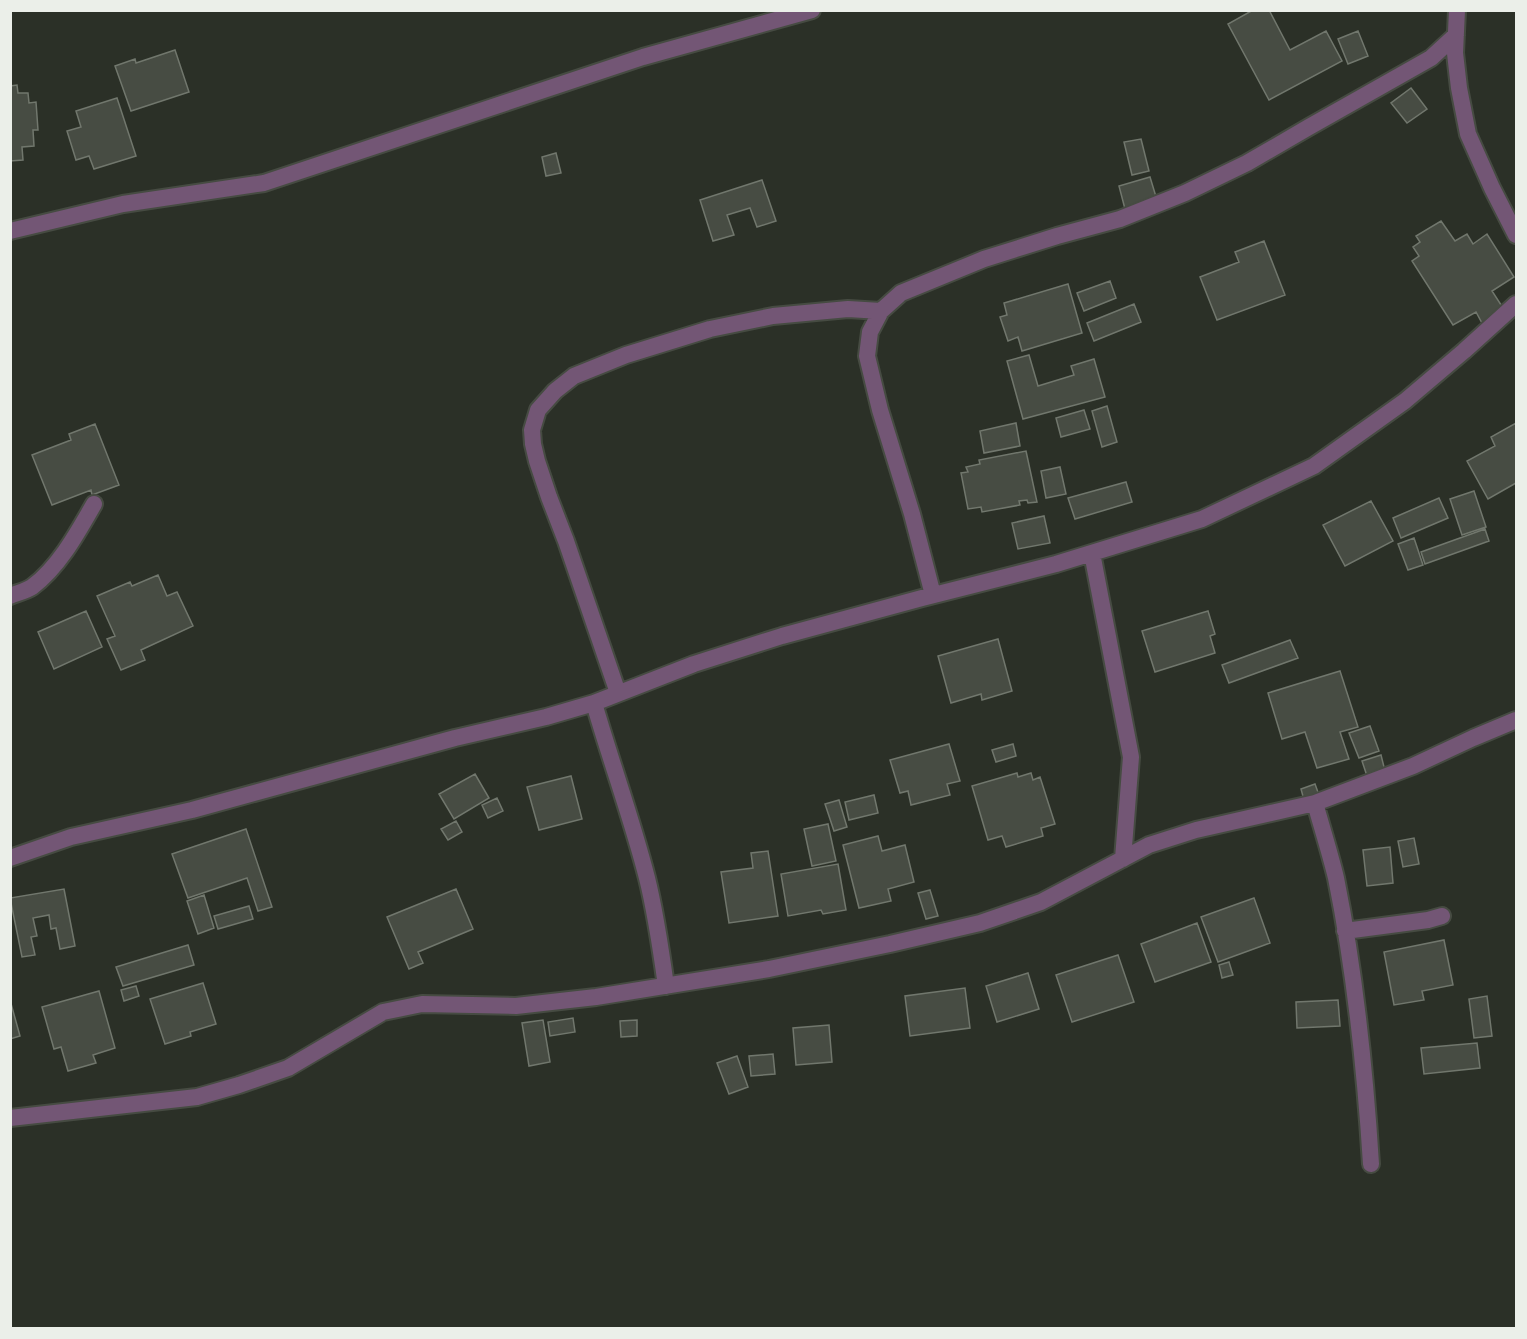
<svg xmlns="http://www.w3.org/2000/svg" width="1527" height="1339" font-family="Commissioner,sans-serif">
<rect width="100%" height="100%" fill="#2b3027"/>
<path fill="#474c43" stroke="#71776d" stroke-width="1.5" d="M1253,10H1269L1290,50L1326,31L1342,61L1269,100L1228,24Z
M1358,31L1368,56L1348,64L1338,39Z
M175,50L189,92L131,111L115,66L135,59L136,63Z
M17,85L18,93H28L29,103L36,102L38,130H33L34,146L22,147L23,160L10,161V86Z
M1411,88L1427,109L1407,123L1391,103Z
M117,98L136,156L94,169L89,156L76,160L67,131L81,127L76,111Z
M1141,139L1149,171L1132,175L1124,142Z
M556,153L561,173L546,176L542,157Z
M1150,177L1157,200L1125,209L1119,186Z
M762,180L776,221L757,227L750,208L727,215L734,235L713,241L700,200Z
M1441,221L1455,241L1467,234L1473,244L1487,234L1514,277L1492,291L1505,311L1483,325L1476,312L1453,325L1412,261L1419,256L1413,247L1420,242L1416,236Z
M1264,241L1285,295L1217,320L1200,277L1239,262L1235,252Z
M1110,281L1116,298L1084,311L1077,293Z
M1068,284L1082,333L1022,351L1018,337L1008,341L1000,317L1007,315L1004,303Z
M1134,304L1141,322L1094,341L1087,323Z
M1029,355L1038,386L1074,375L1071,366L1094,359L1105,397L1023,419L1007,361Z
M1107,406L1117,442L1102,447L1092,411Z
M1084,410L1090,429L1061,437L1056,418Z
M1016,423L1020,446L984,453L980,431Z
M1516,423V483L1488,499L1467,461L1495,446L1491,437Z
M95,424L119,485L92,495L91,490L52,505L32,455L71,440L69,434Z
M1026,451L1037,502L1028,503L1027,500L1019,501L1020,505L982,512L981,507L968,509L961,473L968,472L966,467L980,464L979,460Z
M1060,467L1066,494L1046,498L1041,471Z
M1126,482L1132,502L1075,519L1068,498Z
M1474,491L1486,527L1462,535L1450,499Z
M1439,498L1448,518L1401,538L1393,518Z
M1371,501L1393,541L1345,566L1323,525Z
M1044,516L1050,543L1018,549L1012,523Z
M1485,529L1489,541L1425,564L1421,552Z
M1414,538L1423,565L1408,570L1398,544Z
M158,575L167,596L177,592L193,626L141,650L145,660L121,670L107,639L115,636L97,596L130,582L132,586Z
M86,611L102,647L54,669L38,632Z
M1208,611L1215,634L1210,636L1215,653L1155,672L1142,631Z
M998,639L1012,691L982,700L981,694L951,703L938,656Z
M1290,640L1298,658L1229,683L1222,665Z
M1340,671L1358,727L1340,732L1349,759L1317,768L1305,732L1282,739L1268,693Z
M1370,726L1379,751L1359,758L1349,733Z
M949,744L960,781L947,784L950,795L911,805L908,791L900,793L890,760Z
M1013,744L1016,756L996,762L992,750Z
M1381,755L1385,771L1367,776L1362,761Z
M1017,773L1018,777L1031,773L1033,780L1040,777L1055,824L1041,828L1043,836L1006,847L1002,836L988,840L972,786Z
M475,774L489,798L454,819L439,794Z
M571,776L582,819L539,830L527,787Z
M1315,784L1319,795L1304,800L1301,789Z
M874,795L878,813L849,820L845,802Z
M497,798L503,811L488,818L482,805Z
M839,800L847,827L834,831L825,804Z
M456,821L462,832L448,840L441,829Z
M828,824L836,861L812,866L804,829Z
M246,829L272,907L258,911L247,878L188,898L172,854Z
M878,836L882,851L905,845L914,882L888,889L891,901L859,908L843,845Z
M1414,838L1419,864L1403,867L1398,841Z
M1390,847L1393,883L1367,886L1363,850Z
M768,851L778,916L729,923L721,872L753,868L751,853Z
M838,864L846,910L823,914L821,910L788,916L781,874Z
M64,889L75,946L60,949L56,928L51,929L49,915L33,918L37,936L31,937L35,955L22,957L10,898Z
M456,889L473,929L418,952L423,963L409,969L387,917Z
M930,890L938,916L926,919L918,893Z
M204,895L214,928L198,934L187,901Z
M1254,898L1270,943L1218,962L1201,917Z
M249,906L253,919L218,929L214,916Z
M1197,923L1211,962L1155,982L1141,944Z
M1444,940L1453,985L1422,991L1424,1000L1394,1005L1384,952Z
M188,945L194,965L123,986L116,967Z
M1118,955L1134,1002L1072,1022L1056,975Z
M1229,962L1233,975L1222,978L1219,965Z
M1028,973L1039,1009L997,1022L986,986Z
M203,983L216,1024L190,1032L191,1036L165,1044L150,999Z
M136,986L139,996L124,1001L121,990Z
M965,988L970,1028L910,1036L905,996Z
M99,991L115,1048L93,1055L96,1063L68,1071L61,1047L54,1049L42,1007Z
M1487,996L1492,1036L1474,1038L1469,999Z
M10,1000L20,1036L10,1039Z
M1338,1000L1340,1026L1297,1028L1296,1002Z
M573,1018L575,1032L550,1036L548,1022Z
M543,1020L550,1062L529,1066L522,1023Z
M637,1020V1036L621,1037L620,1021Z
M829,1025L832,1062L796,1065L793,1028Z
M1477,1043L1480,1068L1424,1074L1421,1048Z
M773,1054L775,1074L751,1076L749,1056Z
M737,1056L748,1087L729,1094L717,1063Z"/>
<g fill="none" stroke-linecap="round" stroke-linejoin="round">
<g stroke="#464b42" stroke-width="20">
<path id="minor" d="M1457,10L1455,53L1459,88L1468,134L1492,188L1516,235
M10,231L123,204L264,183L643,57L812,10
M1092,553L1131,757L1123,859
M933,595L912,514L880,410L867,356L870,332L881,311L901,293L984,259L1057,236L1120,219L1185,193L1247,163L1309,127L1431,58L1456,35
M10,596C17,593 26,591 32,587C59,567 78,532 94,504
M618,693L566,541L549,497L537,461L533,444L532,430L538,410L555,391L574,376L626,355L710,329L773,316L848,309L881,311
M594,703C611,762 632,819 647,878C656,914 661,950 666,986
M1315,803C1322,828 1330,853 1336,878C1355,972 1365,1068 1371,1164
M10,858L71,837L192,810L455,738L546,717L594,703L694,664L782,636L922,598L1056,564L1202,519L1314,466L1405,401L1464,351L1516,304
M1345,931L1428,920L1442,916
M10,1118L197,1097L239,1085L288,1068L383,1012L422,1004L516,1006L596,997L769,969L890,944L980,923L1041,902L1149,845L1196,830L1315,803L1413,766L1473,738L1516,720"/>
</g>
<use href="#minor" stroke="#735675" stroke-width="16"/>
</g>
<rect width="1527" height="1339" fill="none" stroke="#ebefe9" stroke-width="24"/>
</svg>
